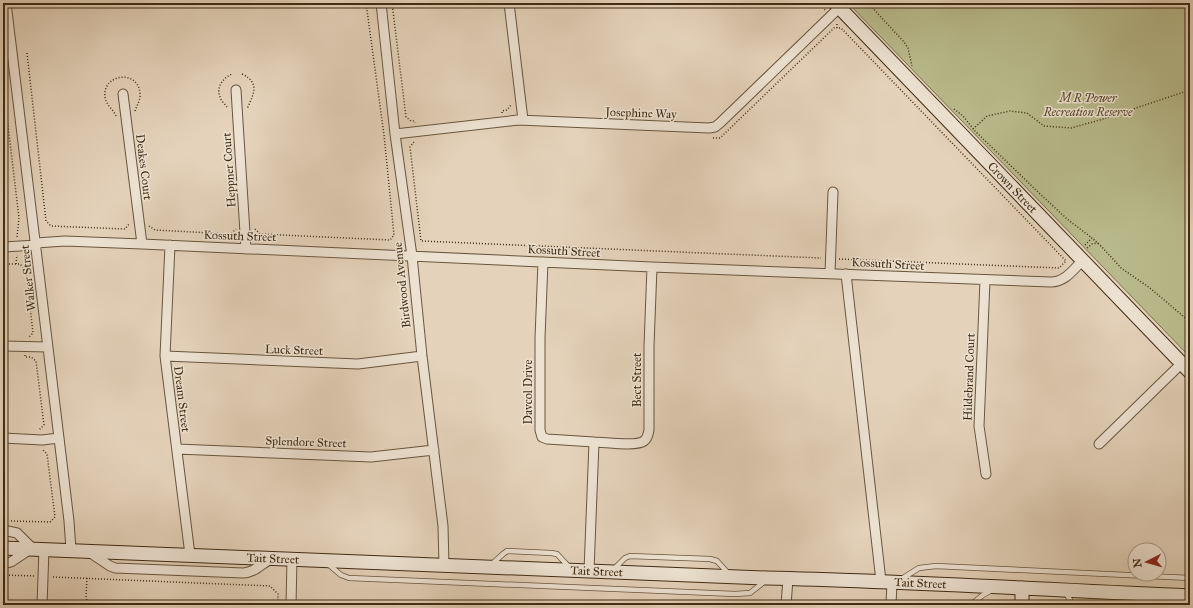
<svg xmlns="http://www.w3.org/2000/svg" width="1193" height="608" font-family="'IM FELL Great Primer',serif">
<rect width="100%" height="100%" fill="#e4d2ba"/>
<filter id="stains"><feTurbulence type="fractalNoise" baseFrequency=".005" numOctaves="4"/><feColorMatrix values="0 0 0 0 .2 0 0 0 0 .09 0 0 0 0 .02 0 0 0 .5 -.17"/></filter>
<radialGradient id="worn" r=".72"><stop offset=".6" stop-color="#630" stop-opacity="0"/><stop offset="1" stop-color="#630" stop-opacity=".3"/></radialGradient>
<path fill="#b9bb8c" stroke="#7c7450" d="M848,3H1190V357Z"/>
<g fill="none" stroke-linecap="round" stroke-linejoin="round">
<g stroke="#69563d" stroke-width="6">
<path id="lane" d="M328,564L341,575L349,578L735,594L750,593L765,581
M492,564L503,554L507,551L551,553L557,554L570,568
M614,569L625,558L630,556L710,559L717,561L728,573
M903,578L919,568L936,566L1190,578
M1066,593L1073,605
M945,603H973L983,595L992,590"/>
</g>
<g stroke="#69563d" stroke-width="11">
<path id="street" d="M6,3L59,438L69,521L71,550
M381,3L395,134L412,256L422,356L443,526L444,565
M509,3L523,120
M236,90L246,249
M123,94L142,244
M395,134L518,120L709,128L715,127L720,123L839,8
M36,243L65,241L142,244L652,267L1051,282C1065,282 1073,270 1083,260
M170,245L165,356L190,555
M3,247L37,245
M543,262L540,338V430L542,437L547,439L594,442L589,571
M830,273L833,192
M846,274L881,581
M985,280L979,426L986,474
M3,346L48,347
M165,356L358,364L422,356
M3,438L42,440L59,438
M594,442C605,442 636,447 644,441C648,438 648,434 649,430V346L652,267
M1099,444L1182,363
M177,449L371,457L434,450
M3,530L17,533L33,549
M89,552L110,566L115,568L243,573C254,573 261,564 271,559
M3,564L11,562L29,550
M42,605L44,549
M291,605L292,559
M786,605L788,579
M891,605L892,582"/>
</g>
<g stroke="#402c13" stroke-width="15">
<g id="secondary">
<path id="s1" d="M835,3L1190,372"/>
<path id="s2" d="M3,548L767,578C908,581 1049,590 1190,596"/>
<path d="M1022,588V605"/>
</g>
</g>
<path stroke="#402c13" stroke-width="1.5" stroke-dasharray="1 2" stroke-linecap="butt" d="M392,3L406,117L411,121H414L415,123
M818,3L825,10
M868,3L904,42L908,48L912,66
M837,24V28H841L1066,261
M27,53L46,221L51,226L125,229L130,223
M242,74C261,83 253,95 247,109
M3,84L19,218L17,237
M227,107C225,104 221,101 220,97C216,87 223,78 232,74
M954,109L963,116L975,131L1038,192L1067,219L1092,238
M502,113V111L507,110L511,105
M116,116C113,109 106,105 105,97C102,74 138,69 140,93C141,99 137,105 135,111
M973,129L987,116L1010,111L1027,113L1044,126L1071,128L1100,120L1190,90
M713,138H720L834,28H837
M414,142L410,147L421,241L821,258
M149,226L155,230L231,234L236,229
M255,229L260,234L390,240L394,235L384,135L366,3
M1085,245L1092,238L1102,247L1121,268L1150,288L1190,322
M1087,248L1092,244L1098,243
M839,259L1059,268L1066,261
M3,264H20L26,270L33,333L29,337
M16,264L17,255
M25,355V357H31L36,361L44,425L39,430H38
M11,521L50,522L55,517L47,454L43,450
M3,575L35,576
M53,577L270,586L278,594V605
M87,578L86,597L88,605"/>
<use href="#lane" stroke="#ede2d2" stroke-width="4.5"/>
<use href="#street" stroke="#ede2d2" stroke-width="9"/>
<use href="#secondary" stroke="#ede2d2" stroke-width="13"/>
</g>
<g text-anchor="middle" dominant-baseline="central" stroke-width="3" stroke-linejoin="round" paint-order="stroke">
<g font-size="12" font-style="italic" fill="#58492b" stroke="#ede2d2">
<text x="1088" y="98">M R Power<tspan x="1088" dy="14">Recreation Reserve</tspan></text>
</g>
<g font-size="12" fill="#402c13" stroke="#ede2d2">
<text transform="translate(641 113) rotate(2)">Josephine Way</text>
<text transform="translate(144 167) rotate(83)">Deakes Court</text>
<text transform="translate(229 170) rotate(-94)">Heppner Court</text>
<text stroke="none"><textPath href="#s1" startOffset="256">Crown Street</textPath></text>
<text transform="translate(240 236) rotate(2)">Kossuth Street</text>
<text transform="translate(564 251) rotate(3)">Kossuth Street</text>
<text transform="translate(888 264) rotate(3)">Kossuth Street</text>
<text transform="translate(28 278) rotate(-96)">Walker Street</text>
<text transform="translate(402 285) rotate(-96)">Birdwood Avenue</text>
<text transform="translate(294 350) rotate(2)">Luck Street</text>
<text transform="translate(969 377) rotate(-88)">Hildebrand Court</text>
<text transform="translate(637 380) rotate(-90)">Bect Street</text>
<text transform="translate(528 392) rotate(-90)">Davcol Drive</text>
<text transform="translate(182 399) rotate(83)">Dream Street</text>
<text transform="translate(306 442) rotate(2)">Splendore Street</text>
<text stroke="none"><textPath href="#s2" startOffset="270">Tait Street</textPath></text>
<text stroke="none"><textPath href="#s2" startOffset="594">Tait Street</textPath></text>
<text stroke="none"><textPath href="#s2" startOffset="918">Tait Street</textPath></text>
</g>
</g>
<rect width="1193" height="608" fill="none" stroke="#e4d2ba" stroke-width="16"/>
<rect x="4" y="4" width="1185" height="600" fill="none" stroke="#402c13" stroke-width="2"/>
<rect x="8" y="8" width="1177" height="592" fill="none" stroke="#402c13"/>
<g transform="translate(1147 562) rotate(264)"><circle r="19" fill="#ede2d2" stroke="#a89986"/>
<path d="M0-3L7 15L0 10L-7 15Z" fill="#8f2418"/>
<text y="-6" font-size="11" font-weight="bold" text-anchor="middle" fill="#402c13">N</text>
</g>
<rect width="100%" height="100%" filter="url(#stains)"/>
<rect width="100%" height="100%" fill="url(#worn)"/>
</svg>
